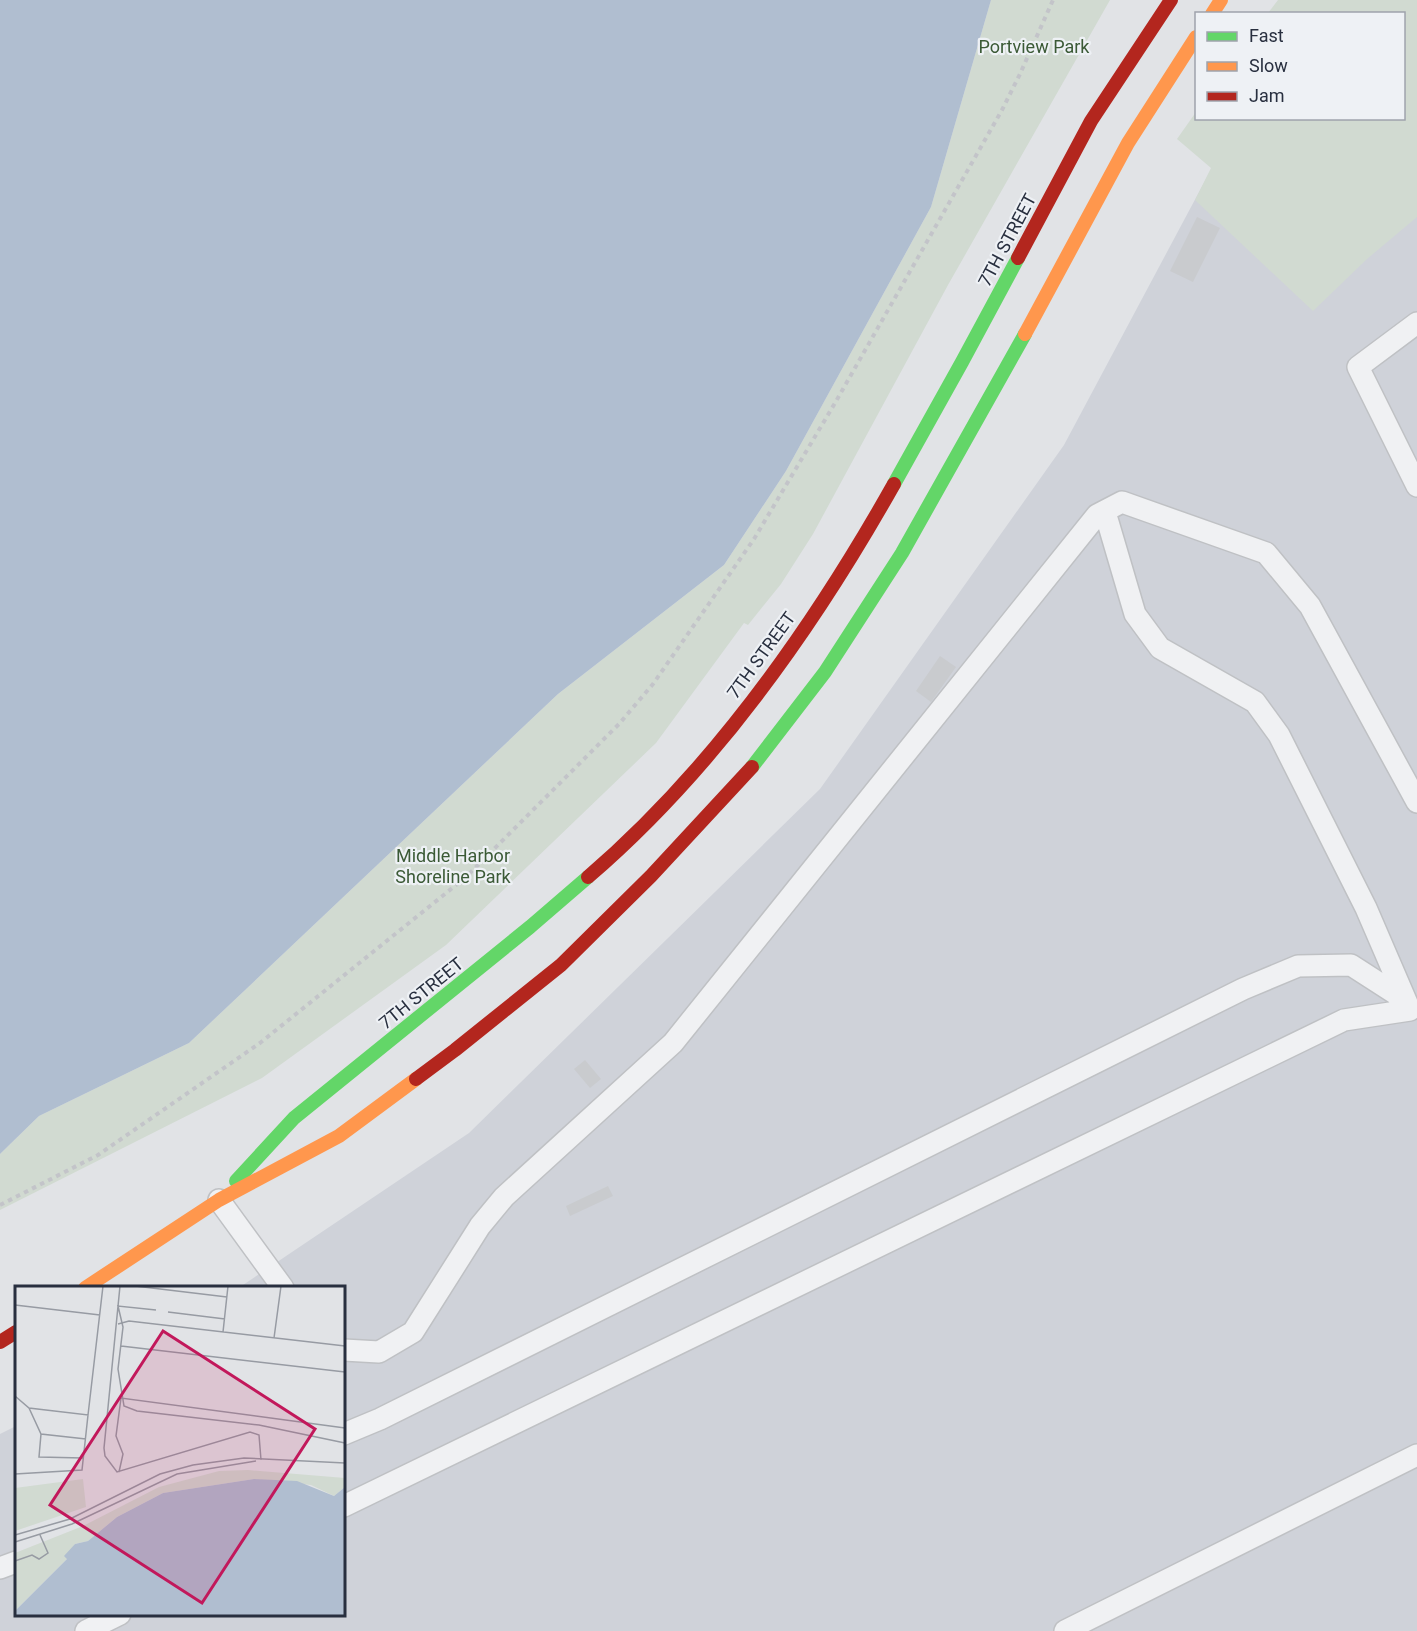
<svg xmlns="http://www.w3.org/2000/svg" width="1417" height="1631" font-family="Roboto,sans-serif">
<rect width="100%" height="100%" fill="#e1e3e6"/>
<path fill="#cfd2d9" d="M1417,0V1631H0V1434L16,1426V1614H344V1288L240,1287L469,1133L820,789L1064,445L1238,119L1404,118V14Z"/>
<path fill="#d1dad1" d="M991,0H1110L948,285L813,534L781,584L748,625L744,623L656,743L446,945L262,1078L0,1210V1154L39,1116L189,1043L558,694L724,565L786,471L931,207Z
M1278,0H1417V217L1367,259L1313,311L1195,200L1211,168L1177,139L1196,112V118H1404V14L1268,13Z"/>
<path fill="#b0bed0" d="M0,0H991L931,207L786,471L724,565L558,694L189,1043L39,1116L0,1154Z"/>
<path fill="#c9cbce" d="M1197,217L1220,228L1193,282L1170,271Z
M940,656L956,667L931,702L916,691Z
M585,1060L601,1079L590,1088L574,1069Z
M608,1186L613,1196L570,1216L566,1206Z"/>
<g fill="none" stroke-linecap="round" stroke-linejoin="round">
<g stroke="#bfc1c4" stroke-width="24">
<path id="lane" d="M1417,323L1358,367L1417,486
M219,1200L283,1288
M344,1350L379,1352L413,1332L480,1226L504,1197L673,1043L1097,515L1122,502L1266,553L1310,606L1417,802
M344,1434L380,1419L1243,989L1298,966L1351,965L1396,994L1405,1005
M344,1506L1344,1020L1410,1010L1366,908L1279,735L1255,702L1160,648L1135,614L1105,512
M0,1568L16,1562
M86,1631L120,1614
M1065,1631L1417,1455"/>
</g>
<path stroke="#c3c4c9" stroke-width="4" stroke-dasharray="4.5 4.5" stroke-linecap="butt" d="M0,1205L98,1155L260,1043L466,877L619,724L653,684L754,539L835,403L1002,110L1020,74L1053,0"/>
<use href="#lane" stroke="#f0f1f3" stroke-width="21"/>
<path stroke="#63d668" stroke-width="14" d="M894,484L962,362L1018,258
M752,767L825,672L902,553L1025,334
M236,1181L294,1118L530,927L588,877"/>
<path stroke="#ff974d" stroke-width="14" d="M1212,14L1221,0
M1025,334L1128,143L1196,37
M85,1288L219,1200L339,1136L416,1079"/>
<path stroke="#b3261e" stroke-width="14" d="M1018,258L1091,121L1171,0
M588,877C714,769 813,628 894,484
M416,1079L455,1050L561,965L651,876L752,767
M0,1342L16,1332"/>
</g>
<g text-anchor="middle" dominant-baseline="central" stroke-width="4.5" stroke-linejoin="round" paint-order="stroke">
<g font-size="18" fill="#3b5a36" stroke="#eef1f5">
<text x="1034" y="46">Portview Park</text>
<text x="453" y="855">Middle Harbor<tspan x="453" dy="21">Shoreline Park</tspan></text>
</g>
<g font-size="18" fill="#282f3f" stroke="#eef1f5">
<text transform="translate(1007 240) rotate(-62)">7TH STREET</text>
<text transform="translate(761 655) rotate(-54)">7TH STREET</text>
<text transform="translate(421 993) rotate(-39)">7TH STREET</text>
</g>
</g>
<g transform="translate(15 1286)">
<rect width="330" height="330" fill="#e1e3e6"/>
<path d="M233,184L330,192V201L319,210L296,199L239,193L148,207L102,231L73,255L60,258L52,273L0,325V267L68,240L144,201L204,185ZM68,193L71,221L0,245V202Z" fill="#d1dad1"/>
<path d="M239,193L282,195L319,210L330,201V330H0V325L52,273L49,270L60,258L73,255L102,231L148,207Z" fill="#b0bed0"/>
<path fill="none" stroke="#979ba3" stroke-width="1.5" d="M105,0L89,162L90,170L102,186L235,146L244,149L246,174M120,0L212,11M0,19L85,29M141,24L103,20L108,41L103,83L109,120L122,125L244,139L330,157M153,26L210,33M103,38L114,35L330,60M208,46L213,0M259,52L266,0M106,60L330,86M0,110L14,122L73,129L88,0M14,122L26,148L71,153M26,148L24,171L68,172M104,186L108,168L101,150L106,112L330,142M0,188L67,184L73,129M0,249L55,233L145,188L178,179L229,172L330,177M0,256L57,238L162,188L241,175M0,275L17,269L24,273L33,267L25,249"/>
<path fill="#c2185b" fill-opacity="0.15" stroke="#c2185b" stroke-width="3" d="M148,45L300,143L187,317L35,219Z"/>
<rect width="330" height="330" fill="none" stroke="#282f3f" stroke-width="3"/>
</g>
<rect x="1195" y="12" width="210" height="108" fill="#eef1f5" stroke="#9fa3ac" stroke-width="1.5"/>
<rect x="1207" y="32" width="30" height="9" fill="#63d668" stroke="#9fa3ac" stroke-width="1.5"/>
<text x="1249" y="42" font-size="18" fill="#282f3f">Fast</text>
<rect x="1207" y="62" width="30" height="9" fill="#ff974d" stroke="#9fa3ac" stroke-width="1.5"/>
<text x="1249" y="72" font-size="18" fill="#282f3f">Slow</text>
<rect x="1207" y="92" width="30" height="9" fill="#b3261e" stroke="#9fa3ac" stroke-width="1.5"/>
<text x="1249" y="102" font-size="18" fill="#282f3f">Jam</text>
</svg>
